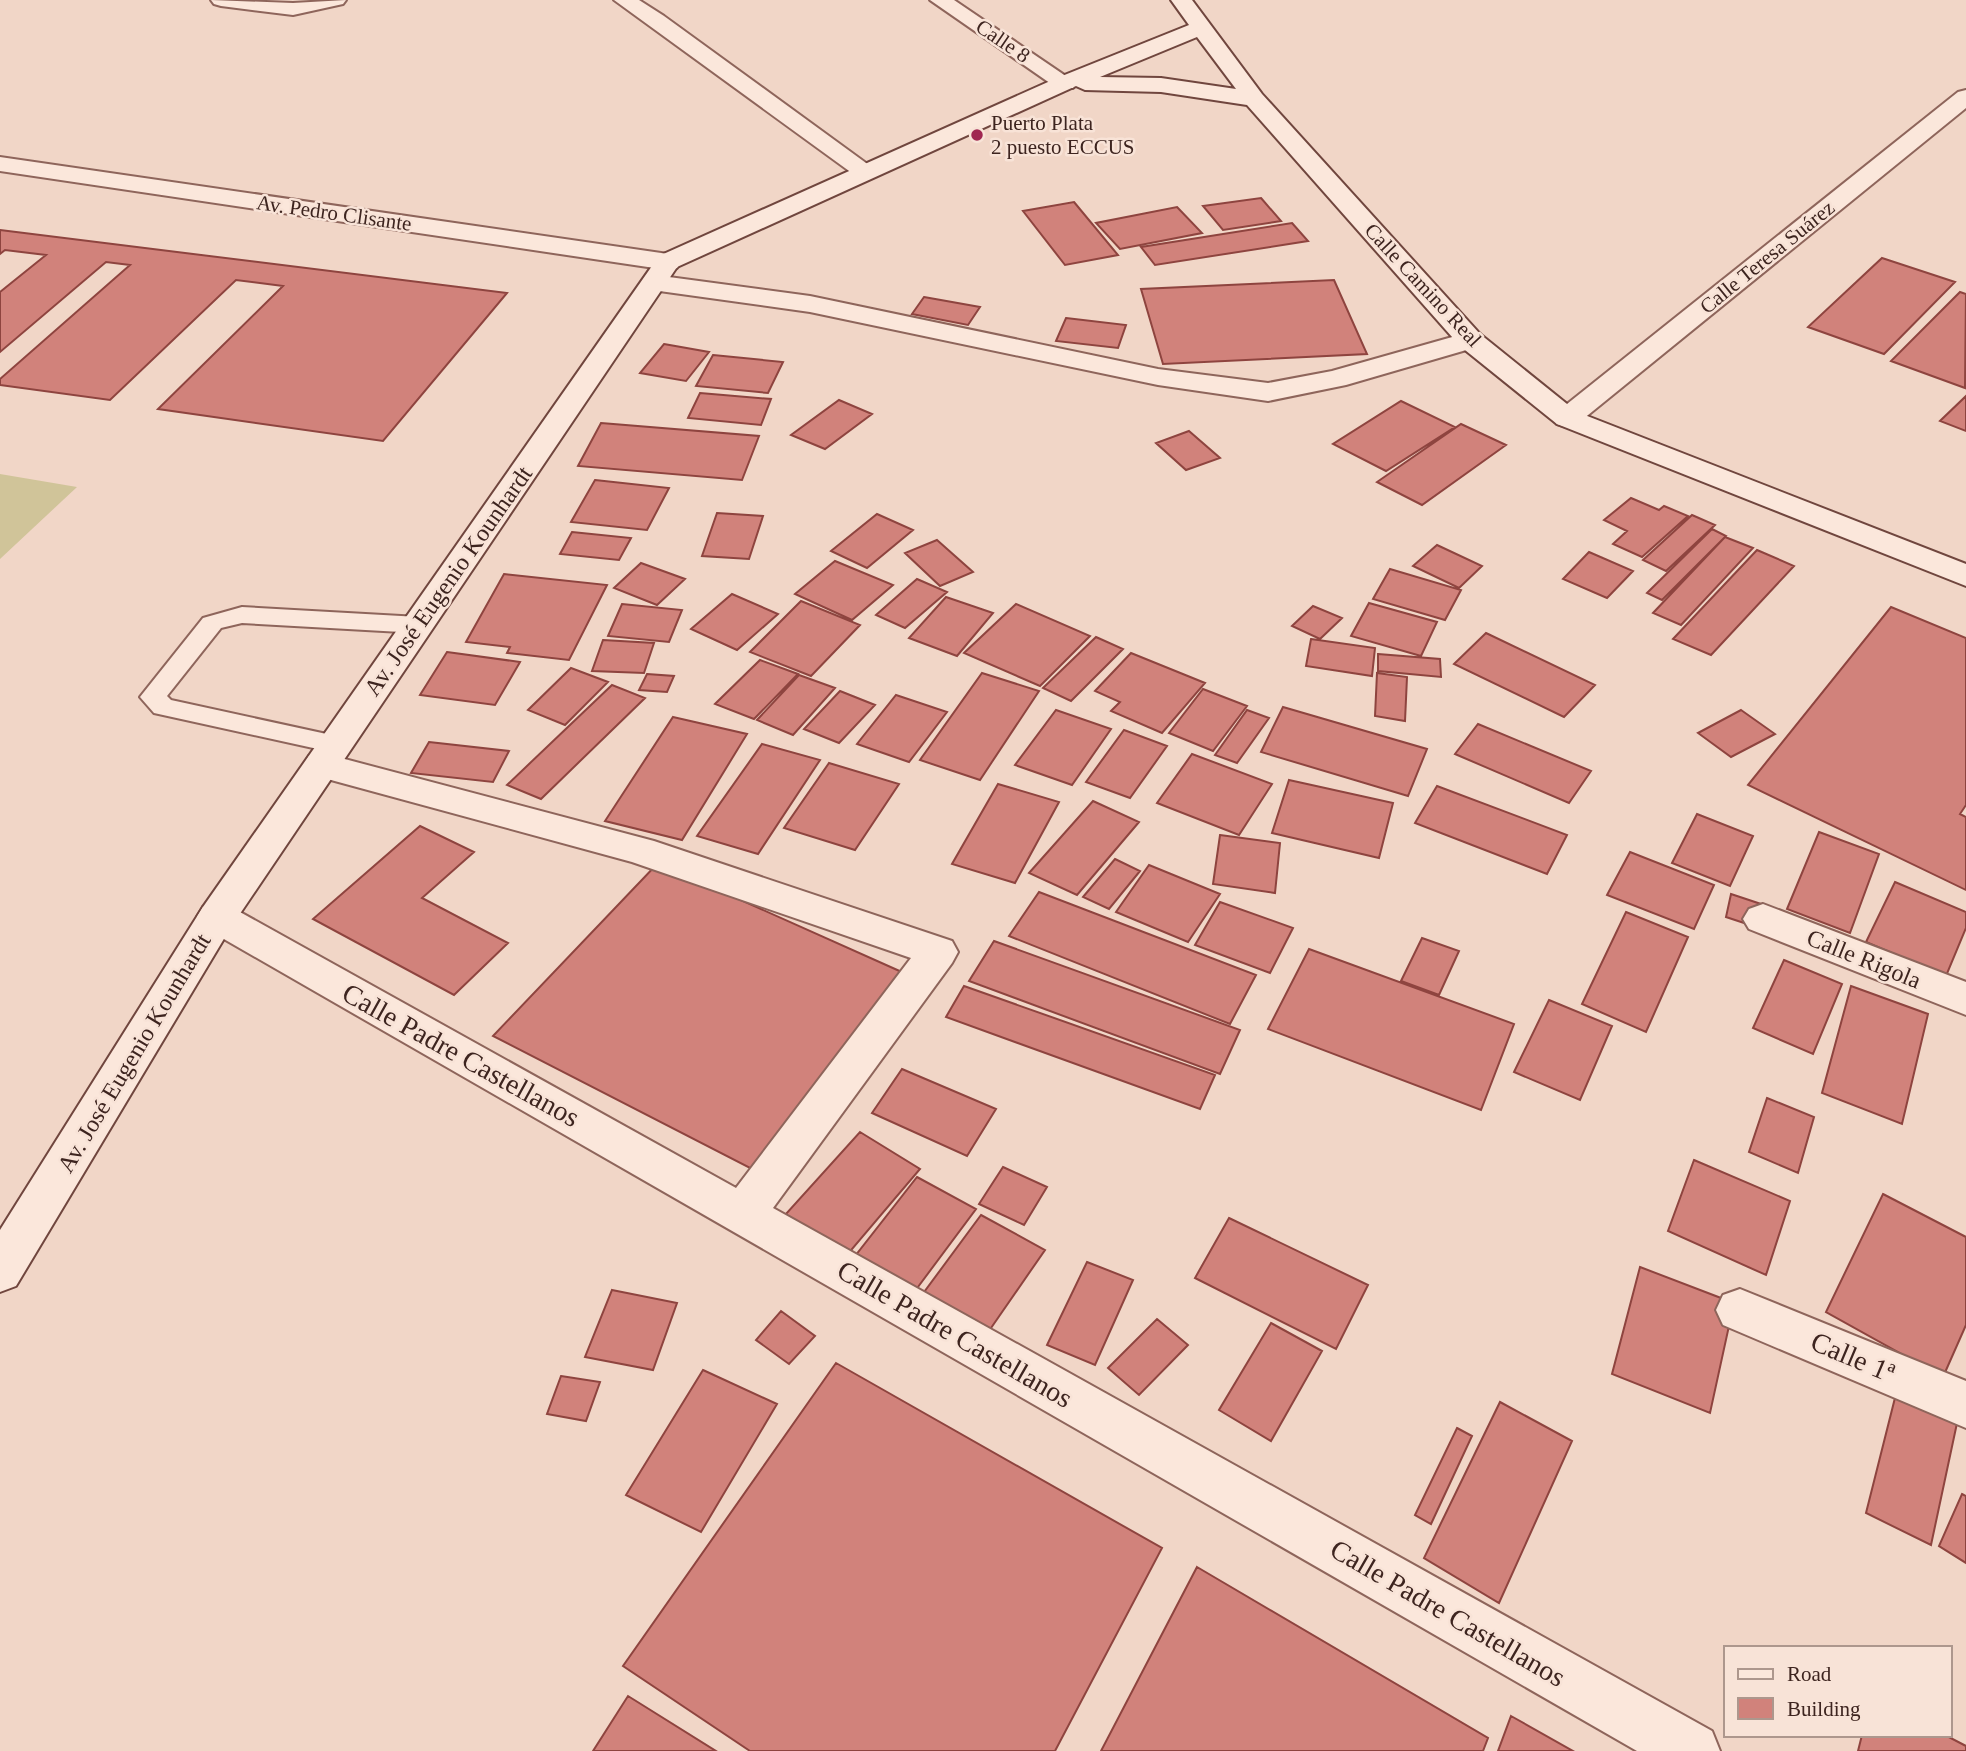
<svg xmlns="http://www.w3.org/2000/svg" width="1966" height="1751" font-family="'Times New Roman',serif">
<rect width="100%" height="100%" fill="#f1d6c7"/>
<path fill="#d0c499" d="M0,474L77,487L0,559Z"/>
<path fill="#d1827b" stroke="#8e443f" stroke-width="2" d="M1261,198L1281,221L1223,230L1203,206Z
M1074,202L1118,255L1065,265L1023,211Z
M1177,207L1202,233L1120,249L1096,223Z
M1292,223L1308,241L1155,265L1141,247Z
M0,230L507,293L383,441L158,409L283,286L236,280L110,400L0,385V379L130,265L106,262L0,352V292L46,255L5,250L0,254Z
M1882,258L1955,282L1884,354L1808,327Z
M1334,280L1367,354L1163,364L1141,289Z
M1960,292L1966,294L1965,388L1891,361Z
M924,297L980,307L968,325L912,314Z
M1066,318L1126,325L1118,348L1056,341Z
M664,344L709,352L686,381L640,373Z
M713,355L783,362L768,393L696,386Z
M700,393L771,399L761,425L688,418Z
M1966,396V431L1940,421Z
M839,400L872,414L825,449L791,435Z
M1401,401L1455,427L1386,471L1333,444Z
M601,423L759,436L742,480L578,466Z
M1461,424L1506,445L1422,505L1377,482Z
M1189,431L1220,458L1186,470L1156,443Z
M595,480L669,488L647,530L571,522Z
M1631,498L1659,510L1664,506L1688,516L1642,557L1613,544L1627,531L1604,520Z
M717,513L763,516L749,559L702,556Z
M877,514L913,530L867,568L831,551Z
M1692,515L1715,525L1666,571L1643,560Z
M1712,529L1726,536L1662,600L1647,593Z
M572,532L631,538L619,560L560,554Z
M1725,537L1753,548L1681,625L1653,613Z
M937,540L973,572L940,586L905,553Z
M1437,545L1482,566L1459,588L1413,566Z
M1757,550L1794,566L1711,655L1673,639Z
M1589,552L1633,571L1607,598L1563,579Z
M835,561L893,585L852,620L795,594Z
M641,563L685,579L657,605L614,588Z
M1390,569L1461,590L1445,620L1373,599Z
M504,574L607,585L569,660L507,653L510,647L466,642Z
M917,579L947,592L905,628L876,615Z
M732,594L778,614L737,650L691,629Z
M946,597L993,613L957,656L909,638Z
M801,601L860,625L811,676L750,652Z
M1369,603L1437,622L1421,656L1351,636Z
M622,604L682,610L669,642L608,636Z
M1016,604L1090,636L1040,686L964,653Z
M1313,606L1342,618L1320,639L1292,626Z
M1891,607L1966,638V805L1960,814L1966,817V890L1748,785Z
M1486,633L1595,685L1564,717L1454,664Z
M1096,637L1123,649L1071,701L1043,688Z
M1311,639L1375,648L1372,676L1306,666Z
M603,640L654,643L644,673L592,671Z
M447,652L520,662L495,705L420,695Z
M1131,653L1205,683L1162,733L1111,711L1120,702L1095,691Z
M1378,654L1440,659L1441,677L1378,671Z
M760,660L798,674L754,719L715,704Z
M571,668L608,682L565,725L528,710Z
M982,673L1039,691L980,780L920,760Z
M1377,673L1407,677L1405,721L1375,716Z
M647,674L674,676L667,692L639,690Z
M799,675L835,688L793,735L757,720Z
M612,685L645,698L541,799L507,785Z
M1203,689L1247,706L1213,751L1169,733Z
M840,691L875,705L839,743L804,729Z
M896,695L947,712L909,762L857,744Z
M1283,707L1427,749L1408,796L1261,752Z
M1056,710L1111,729L1072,785L1015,765Z
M1247,710L1269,718L1237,763L1215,755Z
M1741,710L1775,734L1731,757L1698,733Z
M673,717L747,734L682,840L605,821Z
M1478,724L1591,771L1569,803L1455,754Z
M1124,730L1167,746L1130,798L1086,782Z
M429,742L509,751L493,782L411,773Z
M762,744L820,760L758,854L697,836Z
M1192,754L1272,784L1239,835L1157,803Z
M829,763L899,784L855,850L784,828Z
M1289,780L1393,803L1379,858L1272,833Z
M998,784L1059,802L1015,883L952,864Z
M1437,786L1567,835L1547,874L1415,823Z
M1093,801L1139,822L1077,895L1029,873Z
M1697,814L1753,836L1730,886L1672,863Z
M420,826L474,852L422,898L508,943L454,995L313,919Z
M1819,832L1879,854L1850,933L1787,909Z
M1220,835L1280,843L1275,893L1213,884Z
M1630,852L1714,885L1694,929L1607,895Z
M1115,859L1140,871L1109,909L1083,897Z
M658,863L904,973L752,1169L493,1036Z
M1149,865L1220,894L1188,942L1116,912Z
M1895,882L1966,912V928L1946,976L1866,942Z
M1039,892L1256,975L1230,1024L1009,936Z
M1731,894L1764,905L1759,928L1726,917Z
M1220,902L1293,928L1270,973L1195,945Z
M1626,912L1688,937L1646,1032L1582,1004Z
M1422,938L1459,951L1439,995L1401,981Z
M994,941L1240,1030L1220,1074L969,981Z
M1309,949L1514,1024L1481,1110L1268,1029Z
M1784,960L1842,984L1813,1054L1753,1028Z
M964,986L1215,1075L1200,1109L946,1017Z
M1851,986L1928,1014L1902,1124L1822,1093Z
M1549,1000L1612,1026L1580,1100L1514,1072Z
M902,1069L996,1109L967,1156L872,1113Z
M1767,1098L1814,1117L1798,1173L1749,1152Z
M860,1132L920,1169L847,1255L785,1215Z
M1694,1160L1790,1201L1766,1275L1668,1231Z
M1003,1167L1047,1187L1024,1225L979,1204Z
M917,1177L976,1209L912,1295L852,1260Z
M1883,1194L1966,1237V1325L1943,1377L1826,1312Z
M981,1215L1045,1250L982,1341L916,1303Z
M1229,1218L1368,1285L1336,1349L1195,1278Z
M1087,1262L1133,1280L1095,1365L1047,1345Z
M1640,1267L1734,1303L1710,1413L1612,1374Z
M612,1290L677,1303L653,1370L585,1357Z
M781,1311L815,1336L789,1364L756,1340Z
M1157,1319L1188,1345L1139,1395L1108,1368Z
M1271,1323L1322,1351L1271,1441L1219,1410Z
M836,1363L1162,1548L1055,1751H750L623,1666Z
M703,1370L777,1404L701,1532L626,1495Z
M561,1376L600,1382L586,1421L547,1414Z
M1899,1382L1960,1409L1931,1545L1866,1513Z
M1500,1402L1572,1441L1499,1603L1424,1558Z
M1457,1428L1472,1436L1431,1524L1415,1515Z
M1962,1494L1966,1496V1563L1939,1546Z
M1197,1567L1488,1738L1483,1751H1101Z
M628,1696L716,1751H593Z
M1511,1716L1573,1751H1498Z
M1862,1735H1945L1966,1746V1751H1858Z"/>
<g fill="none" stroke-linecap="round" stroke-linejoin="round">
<g stroke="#8e655b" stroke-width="4">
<path id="lane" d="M242,607L419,617L428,620L431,625L428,630L419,633L242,623L221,628L167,696L171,700L345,738L349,744L345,750L336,753L154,713L140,697L203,618Z"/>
</g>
<g stroke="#8e655b" stroke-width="4">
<path id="street" d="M211,0L293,3L346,0L343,4L293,15L221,6L214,4Z
M614,0H639L664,16L877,171L874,176L865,178L856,176Z
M930,0H954L1076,83L1073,88H1057Z
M1966,90V108L1577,424L1567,427L1557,424L1552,418L1557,412L1958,92Z
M0,157L668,254L677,256L681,262L677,268L668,270L0,171Z
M654,275L810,296L1158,369L1268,383L1332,371L1470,332L1480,334L1484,340L1480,346L1346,385L1268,401L1158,385L810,312L645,289L641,283L645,277Z
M322,753L654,841L952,941L958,952L952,963L773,1208L1712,1731L1720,1751H1637L203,927L197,917L203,907L217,902L231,907L736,1188L911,958L632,862L309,774L304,765L309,756Z
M1763,904L1966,982V1015L1749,929L1743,919L1749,909Z
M1740,1289L1966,1381V1428L1723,1325L1716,1310L1723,1295Z"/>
</g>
<g stroke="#70463e" stroke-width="4">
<path id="secondary" d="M1171,0H1192L1262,94L1480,334L1577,412L1966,564V586L1557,424L1460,346L1247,105L1161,92L1085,90L1076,86L677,267L231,927L16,1286L0,1292V1230L203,907L659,256L1057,78L1189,25ZM1197,37L1236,89L1161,78L1100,77Z"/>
</g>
<use href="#lane" fill="#fbe7db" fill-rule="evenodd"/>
<use href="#street" fill="#fbe7db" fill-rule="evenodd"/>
<use href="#secondary" fill="#fbe7db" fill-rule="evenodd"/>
</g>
<circle fill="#a02750" stroke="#f8e3d7" stroke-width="2.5" cx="977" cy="135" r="7"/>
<g text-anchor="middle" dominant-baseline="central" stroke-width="5" stroke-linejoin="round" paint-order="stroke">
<g font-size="21" fill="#3d241f" stroke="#f8e3d7">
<text transform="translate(1003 41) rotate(34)">Calle 8</text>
<text transform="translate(334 213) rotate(8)">Av. Pedro Clisante</text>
<text transform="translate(1767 257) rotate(-39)">Calle Teresa Suárez</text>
<text transform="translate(1423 285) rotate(47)">Calle Camino Real</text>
</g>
<g font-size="21" fill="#3d241f" stroke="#f8e3d7" text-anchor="start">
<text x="991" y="123">Puerto Plata<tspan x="991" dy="24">2 puesto ECCUS</tspan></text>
</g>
<g font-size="24" fill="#3d241f" stroke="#f8e3d7">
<text transform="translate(448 581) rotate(-55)">Av. José Eugenio Kounhardt</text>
<text transform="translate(1864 959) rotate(22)">Calle Rigola</text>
<text transform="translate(134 1053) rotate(-59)">Av. José Eugenio Kounhardt</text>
</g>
<g font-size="28" fill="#3d241f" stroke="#f8e3d7">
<text transform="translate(461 1055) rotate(29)">Calle Padre Castellanos</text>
<text transform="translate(955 1334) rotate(30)">Calle Padre Castellanos</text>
<text transform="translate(1853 1357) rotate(23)">Calle 1ª</text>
<text transform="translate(1448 1613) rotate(30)">Calle Padre Castellanos</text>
</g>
</g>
<rect x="1724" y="1646" width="228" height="91" fill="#f8e3d7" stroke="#ad978d" stroke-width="2"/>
<rect x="1738" y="1669" width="35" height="10" fill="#fbe7db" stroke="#ad978d" stroke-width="2"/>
<text x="1787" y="1681" font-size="21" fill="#3d241f">Road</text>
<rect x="1738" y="1698" width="35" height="21" fill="#d1827b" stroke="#ad978d" stroke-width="2"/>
<text x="1787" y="1716" font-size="21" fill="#3d241f">Building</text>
</svg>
